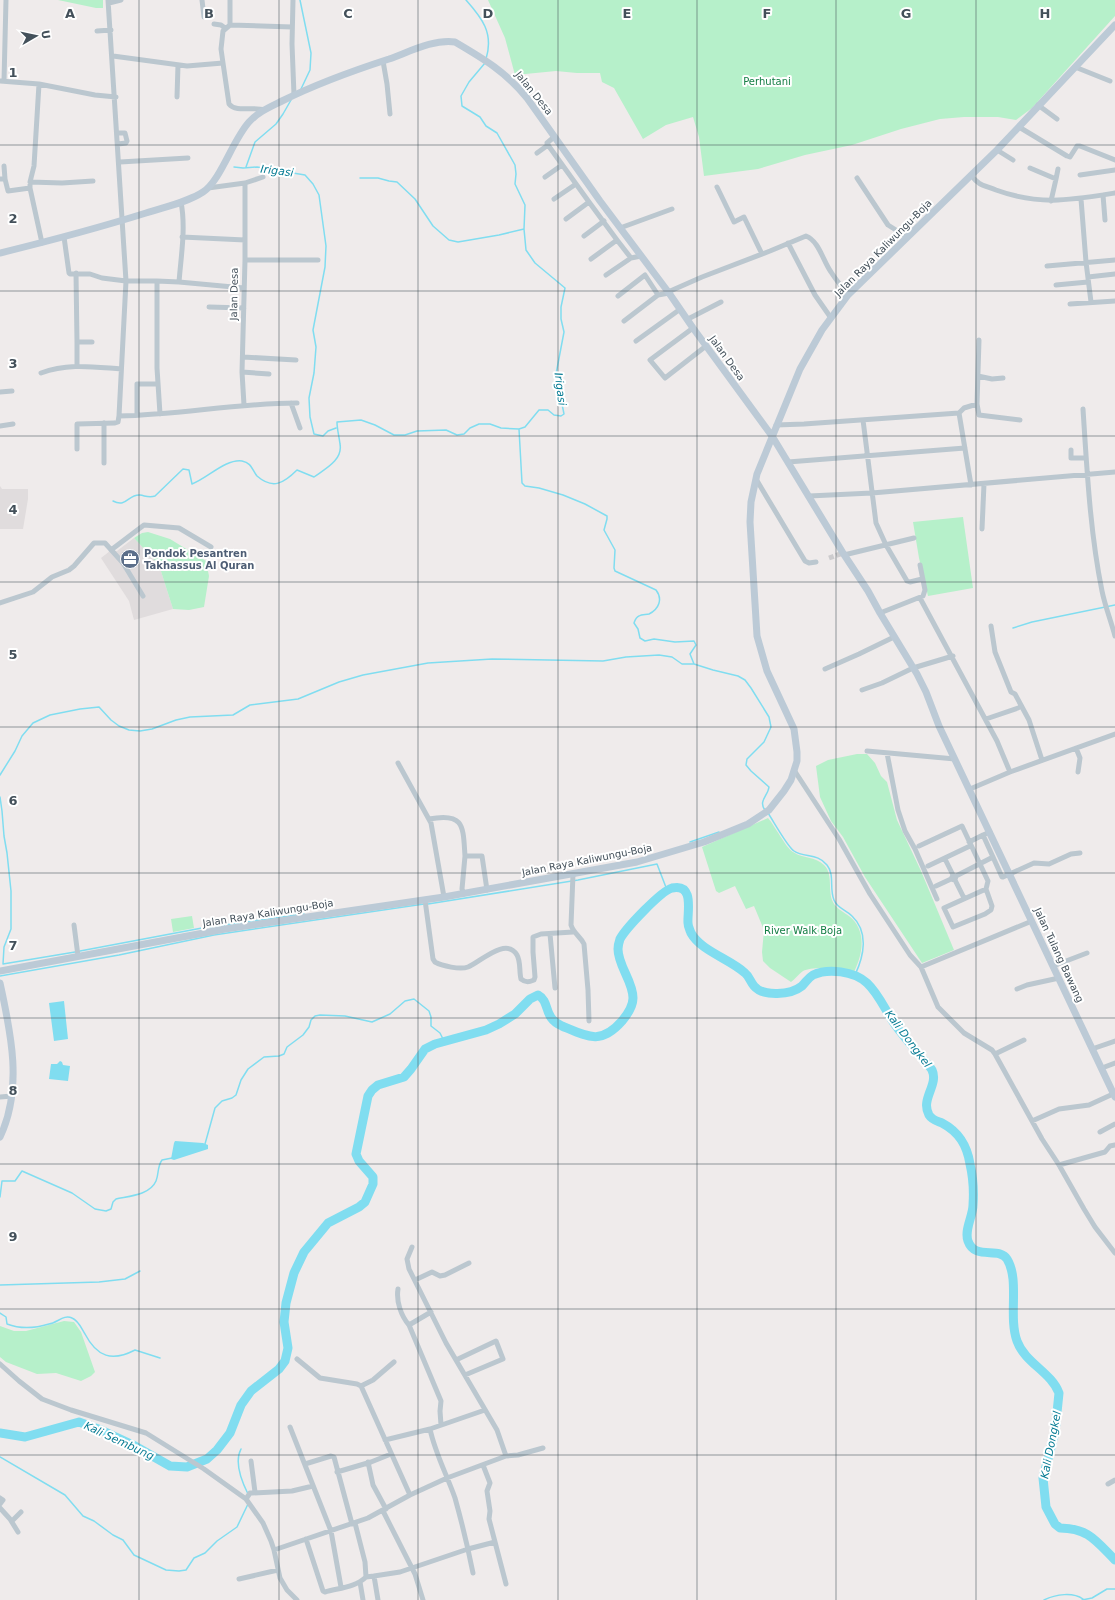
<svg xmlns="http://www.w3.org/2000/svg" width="1115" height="1600" font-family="'DejaVu Sans',sans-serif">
<rect width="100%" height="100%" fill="#efebeb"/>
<path fill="#e0dcdd" d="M0,486L2,489H28V499L23,529H0Z
M134,538L159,565L173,609L134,620L129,601L101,558L110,551H117Z"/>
<path fill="#b6f0ca" d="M58,0H103V8H96Z
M488,0H1115V16L1032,108L1016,120L998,117H964L940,119L901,129L852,145L805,155L758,169L704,176L699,137L693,117L666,125L643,139L614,88L602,82L600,73H577L556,71L515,75L505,38Z
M963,517L973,588L928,596L919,558L913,522Z
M148,532L170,539L206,561L209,576L204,607L189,610L173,609L159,565L134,538L142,533Z
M857,754H867L875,763L881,776L887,782L897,820L921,871L954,950L922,963L865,877L843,837L831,821L820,797L816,766L828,760Z
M768,818C775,826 786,848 793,852C803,859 815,856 824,865C833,874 828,888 832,900C835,908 842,911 849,916C867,930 863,954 854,972C842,969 814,965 803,971C799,974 795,979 791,982L770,968L763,961L762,952L764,930L754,906L746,909L735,886L719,893L716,891L702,847Z
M192,916L194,928L173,932L171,919Z
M64,1321L74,1322L81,1332L95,1372L91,1376L81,1381L56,1373L37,1374L6,1362L0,1357V1326L14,1331H26Z"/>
<path fill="#80ddf0" d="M64,1001L68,1039L54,1041L49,1003Z
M60,1061L62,1062L63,1065L70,1066L68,1081L49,1079L51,1064H57Z
M175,1141L203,1143L208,1145V1149L174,1160L171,1159L174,1143Z"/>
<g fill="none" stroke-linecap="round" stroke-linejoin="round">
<path stroke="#80ddf0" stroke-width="1.5" d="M300,0L311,53L310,70L301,89
M466,0C482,18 494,33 486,59
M234,167L243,168L257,167L305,175L313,184L319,195L326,246L325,267L313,330L316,347L314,373L309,398L310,417L314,434L323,436L328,431L336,428
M246,167L255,142L276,124L283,114L291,100
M360,178H378L389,181L397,182L415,199L433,226L449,240L458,242L499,235L524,229
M519,429L522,483L525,486L539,488L563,495L585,504L607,516V519L604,530L615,550L614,568L615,571L656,590C663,599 659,609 649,614C646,615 642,614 639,616C636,617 635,620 634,623L638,629L640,638L645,641L654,639L675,642L694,641L696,645L690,654L694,664
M113,501C127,508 128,494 140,495C146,496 149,498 155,496L183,469L189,470L192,484C208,478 225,459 242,461C252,463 252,470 257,476C273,490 284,483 297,470L314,477C325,469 343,460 340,444C339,436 337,429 337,422L361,420L375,425L394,435H405L417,431L446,430L457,435L464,434L470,428L479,424H490L501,428L519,429L525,427L539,410H548L554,415L561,416L564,414L556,374L564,332L561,319V307L565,288L535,263L526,250L524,229L525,205L515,184L516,174L515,165L497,133L486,126L480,117L462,106L461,96L469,82L485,63
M1013,628L1032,622L1115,605
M0,775L15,751L22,736L33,723L50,715L80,709L99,707L111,720L119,726L129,730L140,731L152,729L176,720L190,717L233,715L250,705L298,699L339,682L363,675L428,663L492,659L603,661L626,657L659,655L672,657L682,664H694L713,670L738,676L745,680L751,688L769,717L771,727L764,742L747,759L746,765L751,771L769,787C768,796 758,801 765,810
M0,797L2,811L4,836L7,853L11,891V929L4,947L3,964L75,952
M768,813C774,822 787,846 794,851C804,858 818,853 827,865C835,875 829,888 834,900C837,908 846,910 852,916C869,932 864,956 855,975
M690,842L719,832
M428,904L578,880L657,864L667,890
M80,951L202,928L304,914
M0,976L119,955L214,935L424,904
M205,1144L215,1108L222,1101L232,1098L236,1095L241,1080L248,1069L264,1057L279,1056L284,1054L287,1047L303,1035L309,1027L311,1020L315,1016L320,1015L345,1016L372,1022L390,1014L405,1001L414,999L429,1011L431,1017V1026L440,1033L444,1041
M0,1197L2,1181H15L22,1171L72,1193L95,1209L106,1211L111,1209L113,1202L116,1199C129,1196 150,1195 156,1181C159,1174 157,1167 162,1160L172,1158
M0,1285L99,1282L125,1279L140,1271
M0,1313L6,1317L7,1324C20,1329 36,1328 49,1324C57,1323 64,1314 72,1318C79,1321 81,1328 85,1334C97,1357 112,1362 135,1350L160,1358
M241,1449C234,1462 242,1482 248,1494
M0,1457L65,1495L83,1516L94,1521L113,1535L123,1540L134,1555L166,1570L179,1571L186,1570L194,1558L205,1553L217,1541L237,1527L248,1504
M1044,1600C1056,1594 1073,1592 1083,1599
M1082,1600L1092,1598L1107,1589H1115"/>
<path stroke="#80ddf0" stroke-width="9" d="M0,1433L25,1437L79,1422L101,1430L133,1445L170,1466L187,1467L207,1459L217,1450L230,1433L241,1405L251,1391L279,1369L285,1361L288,1348L284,1322L286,1303L294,1273L304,1252L328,1223L359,1207L365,1202L373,1184V1177L359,1161L356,1154L368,1096L372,1090L378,1085L404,1077L411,1069L425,1049L435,1044L486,1030L499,1024L515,1014L530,999L538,995C551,1002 542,1017 562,1026C588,1037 601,1045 622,1021C627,1015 633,1007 633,998C633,981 618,966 618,949C618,945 619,942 620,939C626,928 661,891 672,888C695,883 687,913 688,923C688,927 690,930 691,933C701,951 730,959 745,973C749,976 750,981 754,986C763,997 791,995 802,986C806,982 808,978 813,975C828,968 854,971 867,983C879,994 886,1012 896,1026C904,1037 913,1047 922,1058C925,1062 930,1066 932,1070C939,1085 920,1099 929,1115C932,1120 937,1121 942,1123C959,1132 967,1145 970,1164C973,1177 974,1191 973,1205C973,1216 964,1230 968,1241C975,1261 999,1246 1007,1259C1020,1280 1008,1316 1017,1341C1025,1363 1051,1372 1059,1393L1055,1432L1043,1478L1046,1507L1055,1524L1060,1528C1088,1528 1096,1541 1115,1560"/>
<path stroke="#cdccce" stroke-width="5" stroke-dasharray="5 2.5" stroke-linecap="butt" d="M829,558L843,553"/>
<path stroke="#bbc7cf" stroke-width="5" d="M202,0L204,17
M293,0L292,44L294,95
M109,3L121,0
M214,24L221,25L225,28
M230,25V0
M97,31L111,30
M113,56L187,66L223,63L229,104C236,113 254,106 264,110
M383,61L387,84L390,114
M223,63L221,49L223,31L230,25L292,27
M1075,67L1110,81
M0,81L39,84L95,95L116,97
M4,81L6,0
M39,84L34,166L30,182L62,183L93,181
M177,97L178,65
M1038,105L1057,119
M1019,127L1067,156L1070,157L1077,146H1080L1115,160
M117,133H125L127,141L126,143L118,144
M548,145L547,143L554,137
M997,150L1013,160
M537,153L548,145L589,202
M120,162L188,158
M4,166L5,179
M1030,168L1056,179L1058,169
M971,175C979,186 984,185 996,190C1040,206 1071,200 1115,193
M1080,175L1115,170
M545,177L562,165
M857,178L888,225L907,237
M0,179H5L8,191L30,188V185
M717,187L734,222L744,217L762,254
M30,188L42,243
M208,188L245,183L263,177
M1103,195L1105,220
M554,199L576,184
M1081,199L1086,262L1091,302
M1051,201L1056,179
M566,219L589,202L617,240
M620,228L672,209
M584,236L604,221
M64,237L69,273L70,274H90L102,278L126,281H157
M182,237L245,240
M788,243L815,295L831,318
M591,259L617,240L631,258
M245,260H318
M1047,266L1115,260
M76,273L77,342
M606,275L631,258L641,256
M1088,277L1115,274
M179,282L244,288
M1056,285L1088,282
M668,292L702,277L770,251L806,236C819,241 823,261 831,272C836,280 842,287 848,295
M618,296L645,275L658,295L669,293
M1070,304L1115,301
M209,307L244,308
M688,319L721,302
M624,321L658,295
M693,328L650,360L665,378L706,346
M979,340L977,404L979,415L1020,420
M636,341L679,310
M243,357L296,360
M77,365V342H92
M242,372L269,374
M41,373C68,363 93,367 121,369
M978,376L992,379L1003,378
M0,392L12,391
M291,403L300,428
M244,405L242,372L245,260V183
M1083,409C1087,470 1090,532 1102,591C1105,606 1111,621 1115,636
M959,413L971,485
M160,414L157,368V281L179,282C181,256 186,228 181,202
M137,415V384H158
M119,416C179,415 237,403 297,403
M863,420L876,523L886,545L907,581L910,582L922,579
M104,423V463
M776,425L804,424L959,413L964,408L977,404
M0,426L13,424
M77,449V424L115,423L118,422L119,416L126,281L108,0
M1071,450V458H1086
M788,462L965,448
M756,479L805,561L809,563L816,562
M809,496L872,493L1115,472
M982,529L984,484
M111,550L144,525L179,528L211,547
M844,555L914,538
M920,598L997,741L1010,772
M0,603L33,592L52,577L69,570L74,566L94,543H105L123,563L143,596
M880,613L923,596L925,590L920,565
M991,626L995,652L1011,692L1015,694L1029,720L1042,760
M825,669L859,654L894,637
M862,690L882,683L913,668L953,656
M986,719L1018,708
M1076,748L1080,758L1078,772
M867,751L955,759
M887,753L898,810L905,831L915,849L937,899
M398,763L431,823L444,897
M794,770L839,839L870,894L910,955L921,967L938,1007L964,1033L992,1050L995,1054L1042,1139L1059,1165L1084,1209L1095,1227L1115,1253
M970,789L1010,772L1115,734
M429,819C465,812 463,827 465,856H482L487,890
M990,832L983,835L1002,877H1003L1034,863L1049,864L1071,854L1080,853
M969,842L983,835
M919,846L962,826L988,881L986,889L992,906L991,910L985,914L953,927L944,908L986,889
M945,859L953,875
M928,866L970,846
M573,874L571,925C574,934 580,936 584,944L588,990L589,1021
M956,876L955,880L951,879L953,875L956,876L993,857
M955,880L964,898
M936,886L951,879
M464,894L462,889L465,856
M425,900L433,959L435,962C442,966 460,970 468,967C479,963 506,936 517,955C521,962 519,972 521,979C526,983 529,982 534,980L535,977L533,952V937L541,934L573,932
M74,925L78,956
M550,934L555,988
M1053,966L1087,953
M921,967L1032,921
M1017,989L1027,985L1059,978
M1092,1049L1115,1041
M995,1054L1024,1040
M1102,1068L1115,1063
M0,1097L12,1096
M1032,1121L1059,1109L1089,1105L1113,1094
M1100,1132L1115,1124
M1059,1165L1105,1152L1110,1146L1115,1145
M412,1247L407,1259L409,1269L446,1343L497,1430L506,1456
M415,1280L432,1272L440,1276L445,1275L469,1263
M398,1289C396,1301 401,1316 409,1325L431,1312
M409,1325L441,1401L440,1411L441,1425
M297,1359L320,1378L357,1384L361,1386L410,1495
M456,1360L496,1341L503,1359L465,1375
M0,1364L19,1381L42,1399L71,1410L146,1433L204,1469L246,1499L263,1523L271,1541L274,1550L280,1578L287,1590L297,1600
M361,1386L373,1380L394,1362
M290,1427L331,1531L341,1587
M385,1440L430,1429
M251,1461L255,1492
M368,1462L373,1485L386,1509
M305,1464L331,1456L334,1457L352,1524
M483,1465L490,1483L487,1491L490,1511L489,1519L495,1542
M337,1472L371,1462L391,1454
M1108,1484L1115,1480
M0,1498L3,1500L0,1504
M246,1499L250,1493H252L292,1491L313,1486
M0,1508L10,1519L18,1532
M383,1511L415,1574L423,1600
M12,1521L21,1512
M355,1523L365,1562L366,1577L374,1576L378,1600
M306,1539L323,1591L325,1592C339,1588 356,1587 366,1577
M274,1550L368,1518L410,1495L447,1478L506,1456L518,1455L543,1448
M473,1573C468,1548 462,1523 455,1498C447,1475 435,1453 430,1429L485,1410
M374,1576L400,1572L468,1549L495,1542L506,1584
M239,1579L278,1570
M360,1582L363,1600"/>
<path stroke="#bccad6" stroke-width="7" d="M0,253C49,241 98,228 146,213C164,207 186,203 203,192C221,180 232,141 249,122C258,112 270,107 282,101C316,84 352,71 389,59C409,52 433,39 455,42C484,59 506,72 527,98L600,201L669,293L693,328L772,436L843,553L868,591L880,613L917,674L926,692L939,726L1115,1097
M0,971L225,929L444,897L637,862L704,842L748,824L769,810L784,791L791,780L797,761V752L794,729L767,671L757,636L750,522L751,502L757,474L800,369L822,330L848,295L997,150L1115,25
M0,983C11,1033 23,1089 0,1137"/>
</g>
<path fill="none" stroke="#43505a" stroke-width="1" stroke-opacity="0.55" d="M139,0V1600M279,0V1600M418,0V1600M558,0V1600M697,0V1600M836,0V1600M976,0V1600M0,145H1115M0,291H1115M0,436H1115M0,582H1115M0,727H1115M0,873H1115M0,1018H1115M0,1164H1115M0,1309H1115M0,1455H1115"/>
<defs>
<g id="office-disc" transform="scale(1)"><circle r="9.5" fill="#5c6f8a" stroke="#fff"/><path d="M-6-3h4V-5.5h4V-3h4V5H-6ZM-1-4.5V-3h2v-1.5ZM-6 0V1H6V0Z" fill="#fff"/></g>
</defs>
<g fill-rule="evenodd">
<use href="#office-disc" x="130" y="559"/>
</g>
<g text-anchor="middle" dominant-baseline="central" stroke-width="4" stroke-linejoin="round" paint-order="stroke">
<g font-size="10" fill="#127d43" stroke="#fff">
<text x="767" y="81">Perhutani</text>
<text x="803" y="930">River Walk Boja</text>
</g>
<g font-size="10" fill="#43505a" stroke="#fff">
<text transform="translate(534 93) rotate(51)">Jalan Desa</text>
<text transform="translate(883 248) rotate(-45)">Jalan Raya Kaliwungu-Boja</text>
<text transform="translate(234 294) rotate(-89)">Jalan Desa</text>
<text transform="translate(727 358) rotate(54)">Jalan Desa</text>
<text transform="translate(587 860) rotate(-11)">Jalan Raya Kaliwungu-Boja</text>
<text transform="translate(268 913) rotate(-9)">Jalan Raya Kaliwungu-Boja</text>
<text transform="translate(1059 955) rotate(65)">Jalan Tulang Bawang</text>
</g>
<g font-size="10" font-weight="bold" fill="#4e5e75" stroke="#fff" text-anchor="start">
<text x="144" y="553">Pondok Pesantren<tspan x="144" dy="12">Takhassus Al Quran</tspan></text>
</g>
<g font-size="11" font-style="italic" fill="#077c94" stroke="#fff">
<text transform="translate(277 171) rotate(7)">Irigasi</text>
<text transform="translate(560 389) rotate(83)">Irigasi</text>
<text transform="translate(908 1039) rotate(53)">Kali Dongkel</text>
<text transform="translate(119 1441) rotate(25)">Kali Sembung</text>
<text transform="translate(1051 1445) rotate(-79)">Kali Dongkel</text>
</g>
</g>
<g font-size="13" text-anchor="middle" font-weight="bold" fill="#43505a" stroke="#fff" stroke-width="4" stroke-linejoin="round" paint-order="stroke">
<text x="70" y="18">A</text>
<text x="209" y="18">B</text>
<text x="348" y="18">C</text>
<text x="488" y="18">D</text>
<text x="627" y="18">E</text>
<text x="767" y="18">F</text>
<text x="906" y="18">G</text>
<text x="1045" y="18">H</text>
<text x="13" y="77">1</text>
<text x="13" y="223">2</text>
<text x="13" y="368">3</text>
<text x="13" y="514">4</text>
<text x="13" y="659">5</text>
<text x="13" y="805">6</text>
<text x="13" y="950">7</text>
<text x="13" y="1095">8</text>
<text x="13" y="1241">9</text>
</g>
<g transform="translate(36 36) rotate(81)" stroke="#ffffff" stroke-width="3" paint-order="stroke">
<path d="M0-3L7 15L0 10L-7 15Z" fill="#43505a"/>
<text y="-6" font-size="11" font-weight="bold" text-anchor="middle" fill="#43505a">U</text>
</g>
</svg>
